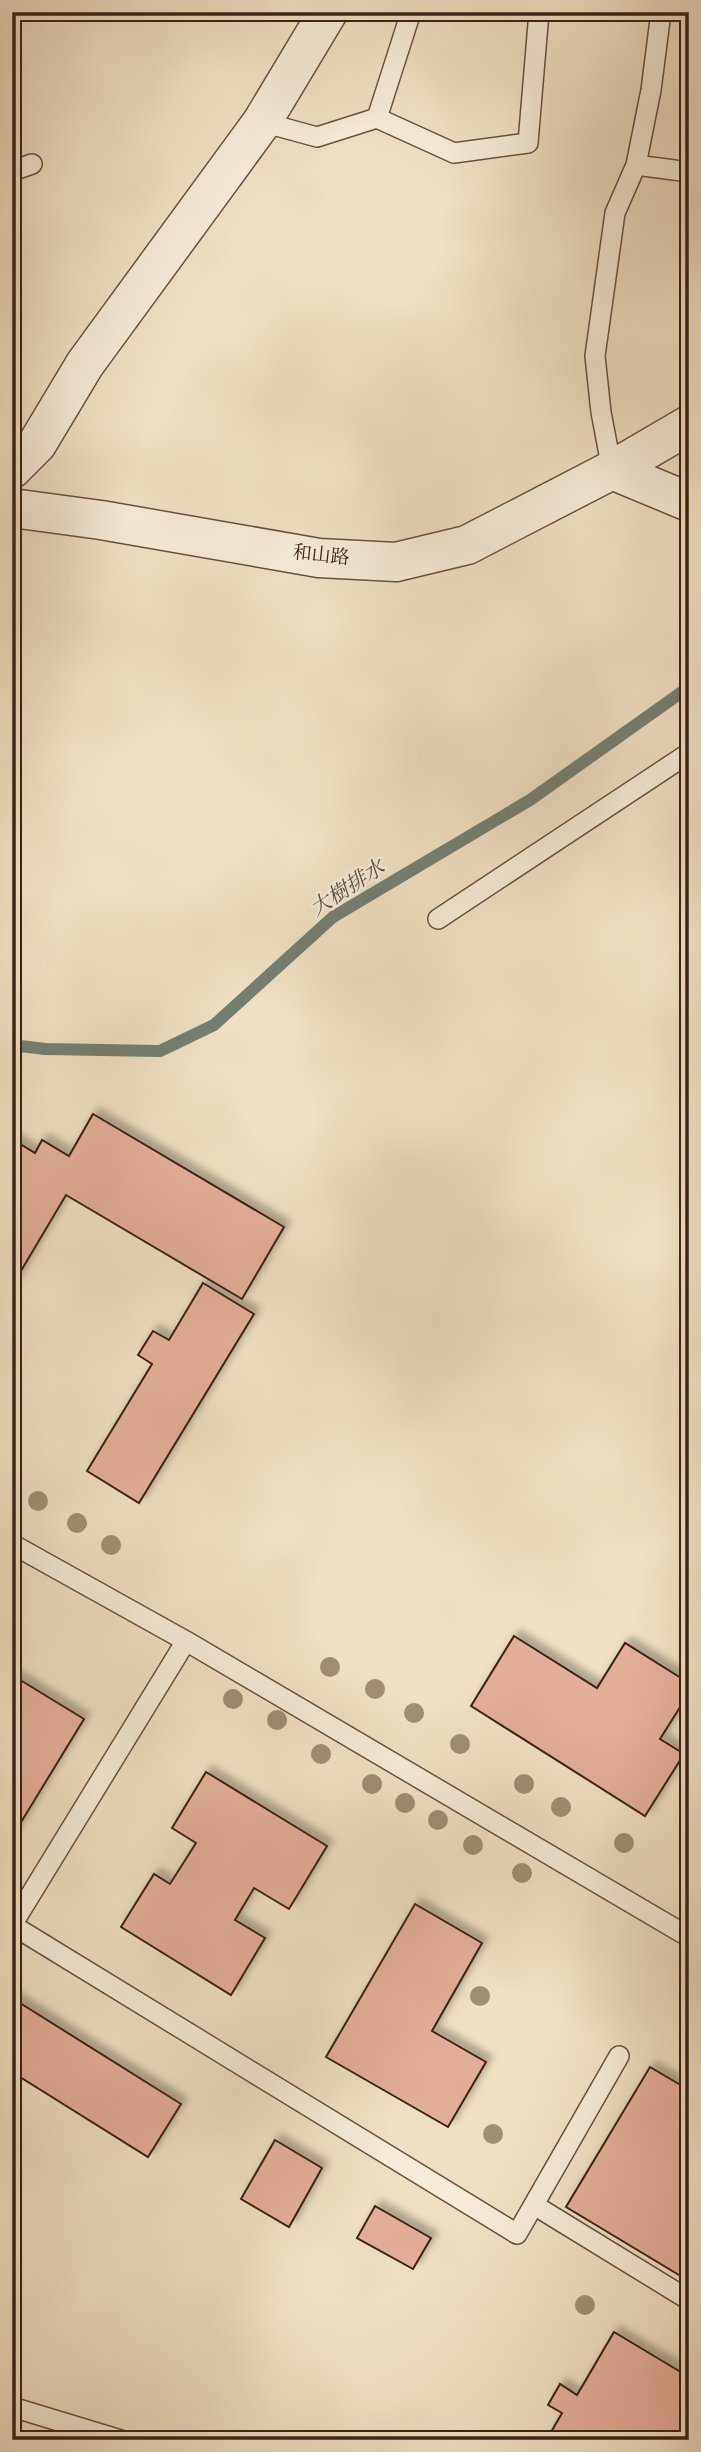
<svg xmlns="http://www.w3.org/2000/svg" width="701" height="2452" font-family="Vollkorn,'Noto Serif TC',serif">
<defs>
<filter id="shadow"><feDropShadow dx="6" dy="-6" stdDeviation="3.5" flood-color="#0004"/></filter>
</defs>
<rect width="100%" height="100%" fill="#efe0c3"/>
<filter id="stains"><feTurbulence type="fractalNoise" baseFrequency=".00286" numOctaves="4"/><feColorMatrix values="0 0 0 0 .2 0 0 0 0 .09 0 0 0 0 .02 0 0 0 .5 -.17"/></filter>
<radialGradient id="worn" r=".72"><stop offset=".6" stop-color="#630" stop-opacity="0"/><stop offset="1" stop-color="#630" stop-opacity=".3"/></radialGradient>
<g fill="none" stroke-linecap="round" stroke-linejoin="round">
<path stroke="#747f73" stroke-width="12" d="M12,1045L45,1049L160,1051L214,1025L333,917L530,800L689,687"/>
</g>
<path fill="#e3ae99" stroke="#3b2218" stroke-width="2" filter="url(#shadow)" d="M93,1114L284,1227L242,1299L66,1195L12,1286V1139L35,1153L42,1140L69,1156Z
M203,1283L254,1314L139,1503L87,1471L152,1364L138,1355L153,1331L169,1340Z
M514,1636L597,1688L625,1643L689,1683V1693L660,1739L684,1754L645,1816L471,1706Z
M12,1675L84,1719L12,1837Z
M206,1772L327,1846L289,1909L254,1888L235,1920L265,1938L231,1995L121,1927L154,1874L170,1884L196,1843L172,1828Z
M415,1904L482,1943L432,2031L486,2062L448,2127L326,2057Z
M12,1998L181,2104L148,2157L12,2072Z
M650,2067L689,2090V2281L566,2207Z
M275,2140L322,2168L289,2227L241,2199Z
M375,2206L431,2238L413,2269L357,2238Z
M614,2332L689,2377V2440L547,2439L562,2413L548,2405L560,2384L577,2395Z"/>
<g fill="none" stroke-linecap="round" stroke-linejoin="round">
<g stroke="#685243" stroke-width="22">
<path id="lane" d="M377,118L454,153L528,143L539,12
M262,122L317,137L377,118L411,12
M636,165L689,172
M12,171L32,164
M612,470L601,412L595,356L615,213L636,165L651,90L661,12
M438,919L689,753
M12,1544L186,1641L689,1937
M12,1925L517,2234L619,2056
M12,1925L186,1641
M534,2205L689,2300
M12,2407L121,2440"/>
</g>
<g stroke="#685243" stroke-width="41">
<path id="street" d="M12,469L37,444L85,364L262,122L328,12
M612,470L689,502
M12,508L101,520L319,558L396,562L467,545L612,470L689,425"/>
</g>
<use href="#lane" stroke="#f5ebd8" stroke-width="19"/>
<use href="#street" stroke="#f5ebd8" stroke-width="38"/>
</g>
<g fill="#9e8e75">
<circle cx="38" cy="1501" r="10"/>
<circle cx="77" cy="1523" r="10"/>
<circle cx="111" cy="1545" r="10"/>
<circle cx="330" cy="1667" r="10"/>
<circle cx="375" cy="1689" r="10"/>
<circle cx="233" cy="1699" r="10"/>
<circle cx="414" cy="1713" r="10"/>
<circle cx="277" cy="1720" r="10"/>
<circle cx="460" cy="1744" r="10"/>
<circle cx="321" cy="1754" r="10"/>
<circle cx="372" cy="1784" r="10"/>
<circle cx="524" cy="1784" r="10"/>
<circle cx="405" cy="1803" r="10"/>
<circle cx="561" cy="1807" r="10"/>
<circle cx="438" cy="1820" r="10"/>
<circle cx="624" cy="1843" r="10"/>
<circle cx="473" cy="1845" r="10"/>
<circle cx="522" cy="1873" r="10"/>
<circle cx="480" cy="1996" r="10"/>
<circle cx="493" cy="2134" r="10"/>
<circle cx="585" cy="2305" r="10"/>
</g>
<g text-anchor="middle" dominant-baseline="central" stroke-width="5" stroke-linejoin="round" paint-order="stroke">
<g font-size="19" fill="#3b2218" stroke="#f5ebd8">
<text transform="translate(321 556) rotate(6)">和山路</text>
</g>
<g font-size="21" font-style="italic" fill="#585046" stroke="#f5ebd8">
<text transform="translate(348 889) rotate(-33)">大樹排水</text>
</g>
</g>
<rect width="701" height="2452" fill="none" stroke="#efe0c3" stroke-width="42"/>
<rect x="14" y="14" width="673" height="2424" fill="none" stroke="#3b2218" stroke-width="3.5"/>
<rect x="21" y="21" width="659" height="2410" fill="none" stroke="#3b2218" stroke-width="2"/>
<rect width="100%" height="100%" filter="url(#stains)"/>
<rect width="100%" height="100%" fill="url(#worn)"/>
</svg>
